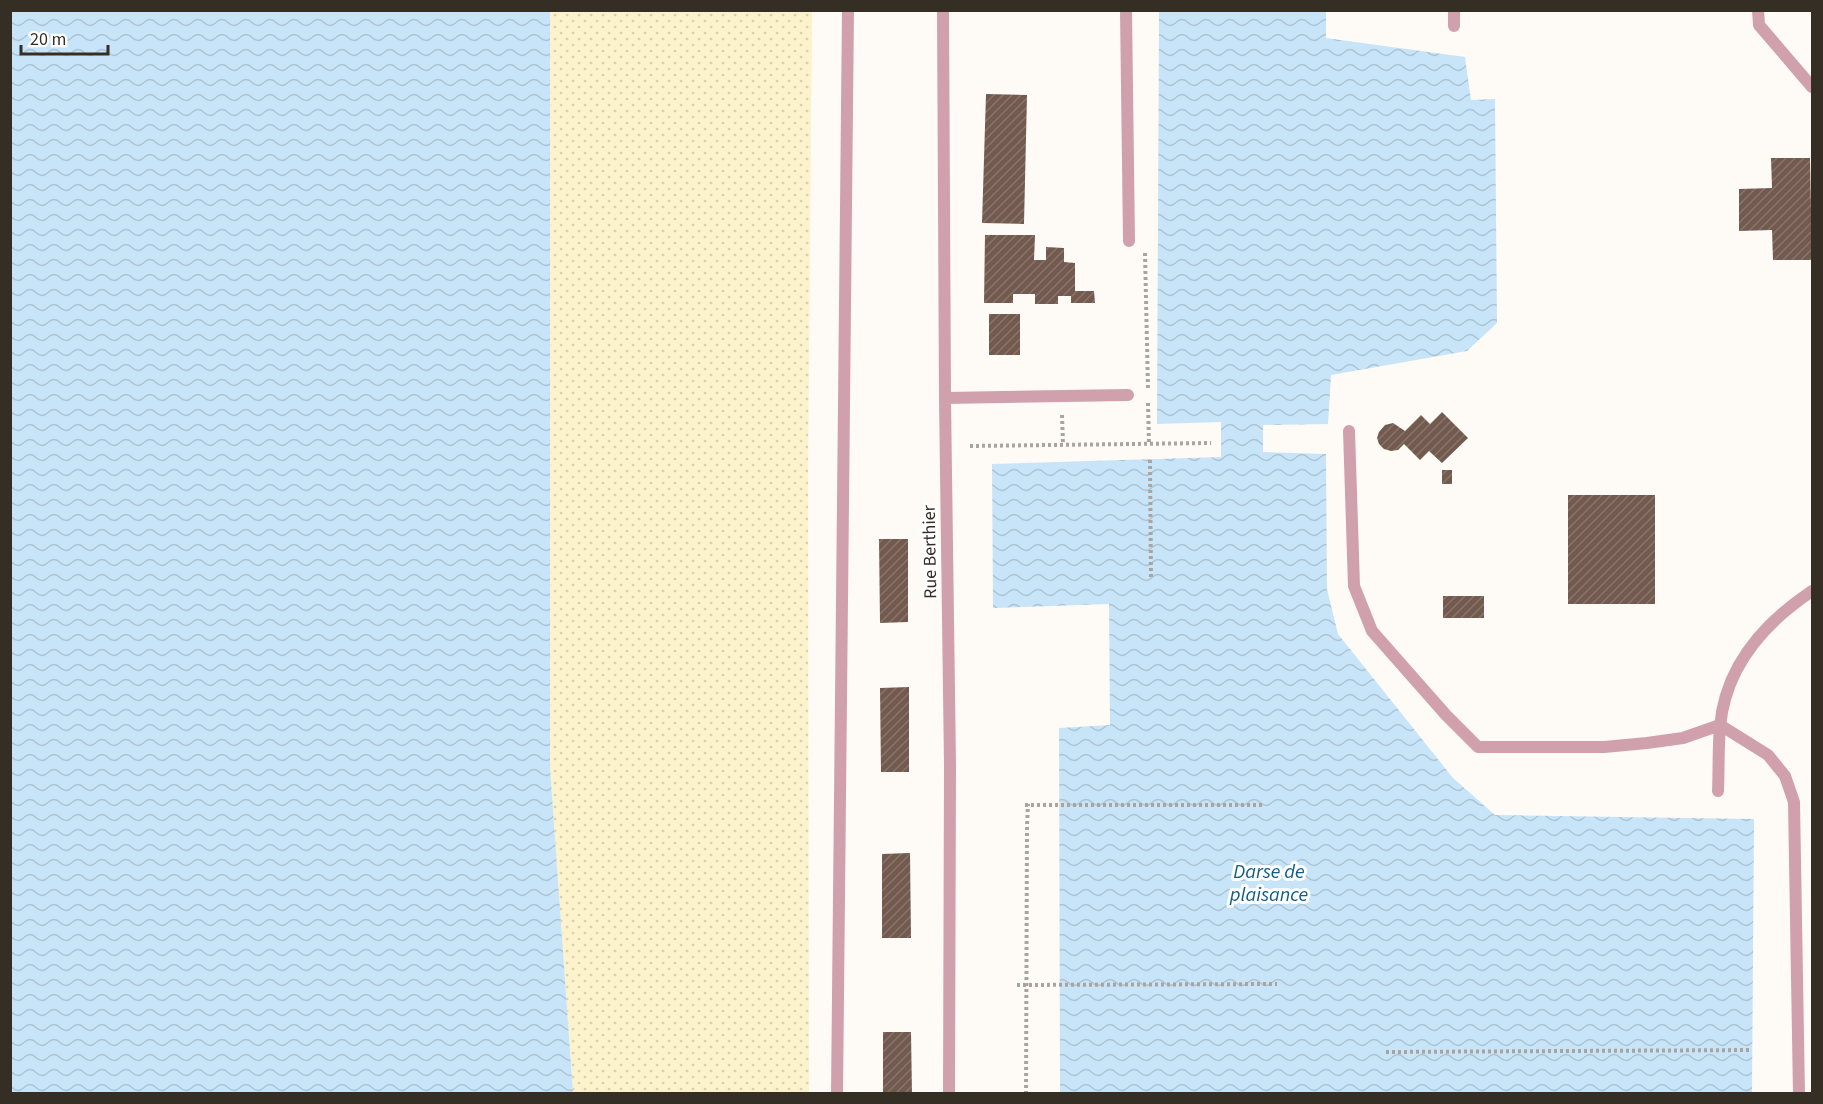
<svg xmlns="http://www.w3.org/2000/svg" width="1823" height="1104" font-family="'Source Sans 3',sans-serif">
<defs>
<pattern id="sand-dots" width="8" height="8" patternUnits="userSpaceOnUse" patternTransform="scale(1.5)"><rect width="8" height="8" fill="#fcf2cc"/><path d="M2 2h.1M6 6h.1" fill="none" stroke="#d9d0af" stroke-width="1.8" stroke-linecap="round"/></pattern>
<pattern id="water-waves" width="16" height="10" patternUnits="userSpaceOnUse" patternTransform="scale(1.5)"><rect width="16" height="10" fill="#c8e4f8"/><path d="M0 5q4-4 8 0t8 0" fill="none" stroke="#acc4d4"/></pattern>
<pattern id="building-hatch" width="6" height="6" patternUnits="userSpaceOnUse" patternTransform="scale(1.5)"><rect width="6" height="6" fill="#735a4f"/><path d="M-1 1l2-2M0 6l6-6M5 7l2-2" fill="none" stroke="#87746a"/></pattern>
</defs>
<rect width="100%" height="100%" fill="#fefbf6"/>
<path fill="url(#sand-dots)" d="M550,11H812L808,479L809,1093H573L550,767Z"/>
<path fill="url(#water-waves)" d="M10,11H550V767L573,1093H11Z
M1159,11H1326V38L1465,57L1471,100L1495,99L1497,323L1467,351L1331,375L1328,424L1263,425V452L1326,454L1327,589L1338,634L1453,778L1495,815L1754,819L1752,1093H1060L1059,728L1110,725L1109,604L993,608L992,464L1221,457V422L1157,424Z"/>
<path fill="url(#building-hatch)" d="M986,94L1027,95L1024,224L982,223Z
M1771,158H1810L1812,260H1773L1772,230L1739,231V189L1772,188Z
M985,235H1035L1034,260H1046V247L1064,248V262L1075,263V291H1094L1095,303H1071V296H1058V304H1035V294H1013V303H984Z
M989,314H1020V355H989Z
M1442,412L1468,438L1442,463L1429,451L1420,460L1404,444L1398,450L1391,451L1384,449L1379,444L1377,438L1379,432L1385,425L1393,423L1405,431L1421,415L1430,424Z
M1442,470H1452V484H1442Z
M1568,495H1655V604H1568Z
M879,539H908V622L880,623Z
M1443,596H1484V618H1443Z
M909,687V772H881L880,688Z
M910,853L911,938H882V854Z
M883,1032H911L912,1094H883Z"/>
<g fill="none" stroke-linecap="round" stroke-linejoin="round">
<path stroke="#a9a59e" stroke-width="4" stroke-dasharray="3 3" stroke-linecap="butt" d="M1145,253L1148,389
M1148,403L1149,444
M1062,415L1063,444
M970,446L1211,443
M1150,460L1151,579
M1025,805H1264
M1017,985L1277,984
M1386,1052L1752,1050
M1026,1094L1027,826L1028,804"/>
<path stroke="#d0a1ac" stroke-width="12" d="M943,10L945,398L950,765L949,1094
M1126,10L1129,241
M1454,10V26
M1758,10L1759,25L1812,87
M945,398L1128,395
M1349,431L1354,586L1372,631L1446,715L1478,747H1604L1647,743L1683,738L1720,725
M1720,725L1768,755L1785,776L1794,802L1799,1094
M1718,791C1719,770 1718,748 1720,727C1725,667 1764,623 1812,591
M837,1094L848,10"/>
</g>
<g text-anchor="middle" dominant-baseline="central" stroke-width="6" stroke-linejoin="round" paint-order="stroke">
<g font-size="18" fill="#342e24" stroke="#fff">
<text transform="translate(930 552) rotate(-91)">Rue Berthier</text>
</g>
<g font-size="20" font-style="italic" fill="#0f5c87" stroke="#fff">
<text x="1269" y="872">Darse de<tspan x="1269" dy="23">plaisance</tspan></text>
</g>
</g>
<rect width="1823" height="1104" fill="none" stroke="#342e24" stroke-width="24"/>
<path d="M21 45v9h87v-9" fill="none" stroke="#342e24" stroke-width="3"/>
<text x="30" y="45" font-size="18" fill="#342e24" stroke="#ffffff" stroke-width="4.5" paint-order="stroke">20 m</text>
</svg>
